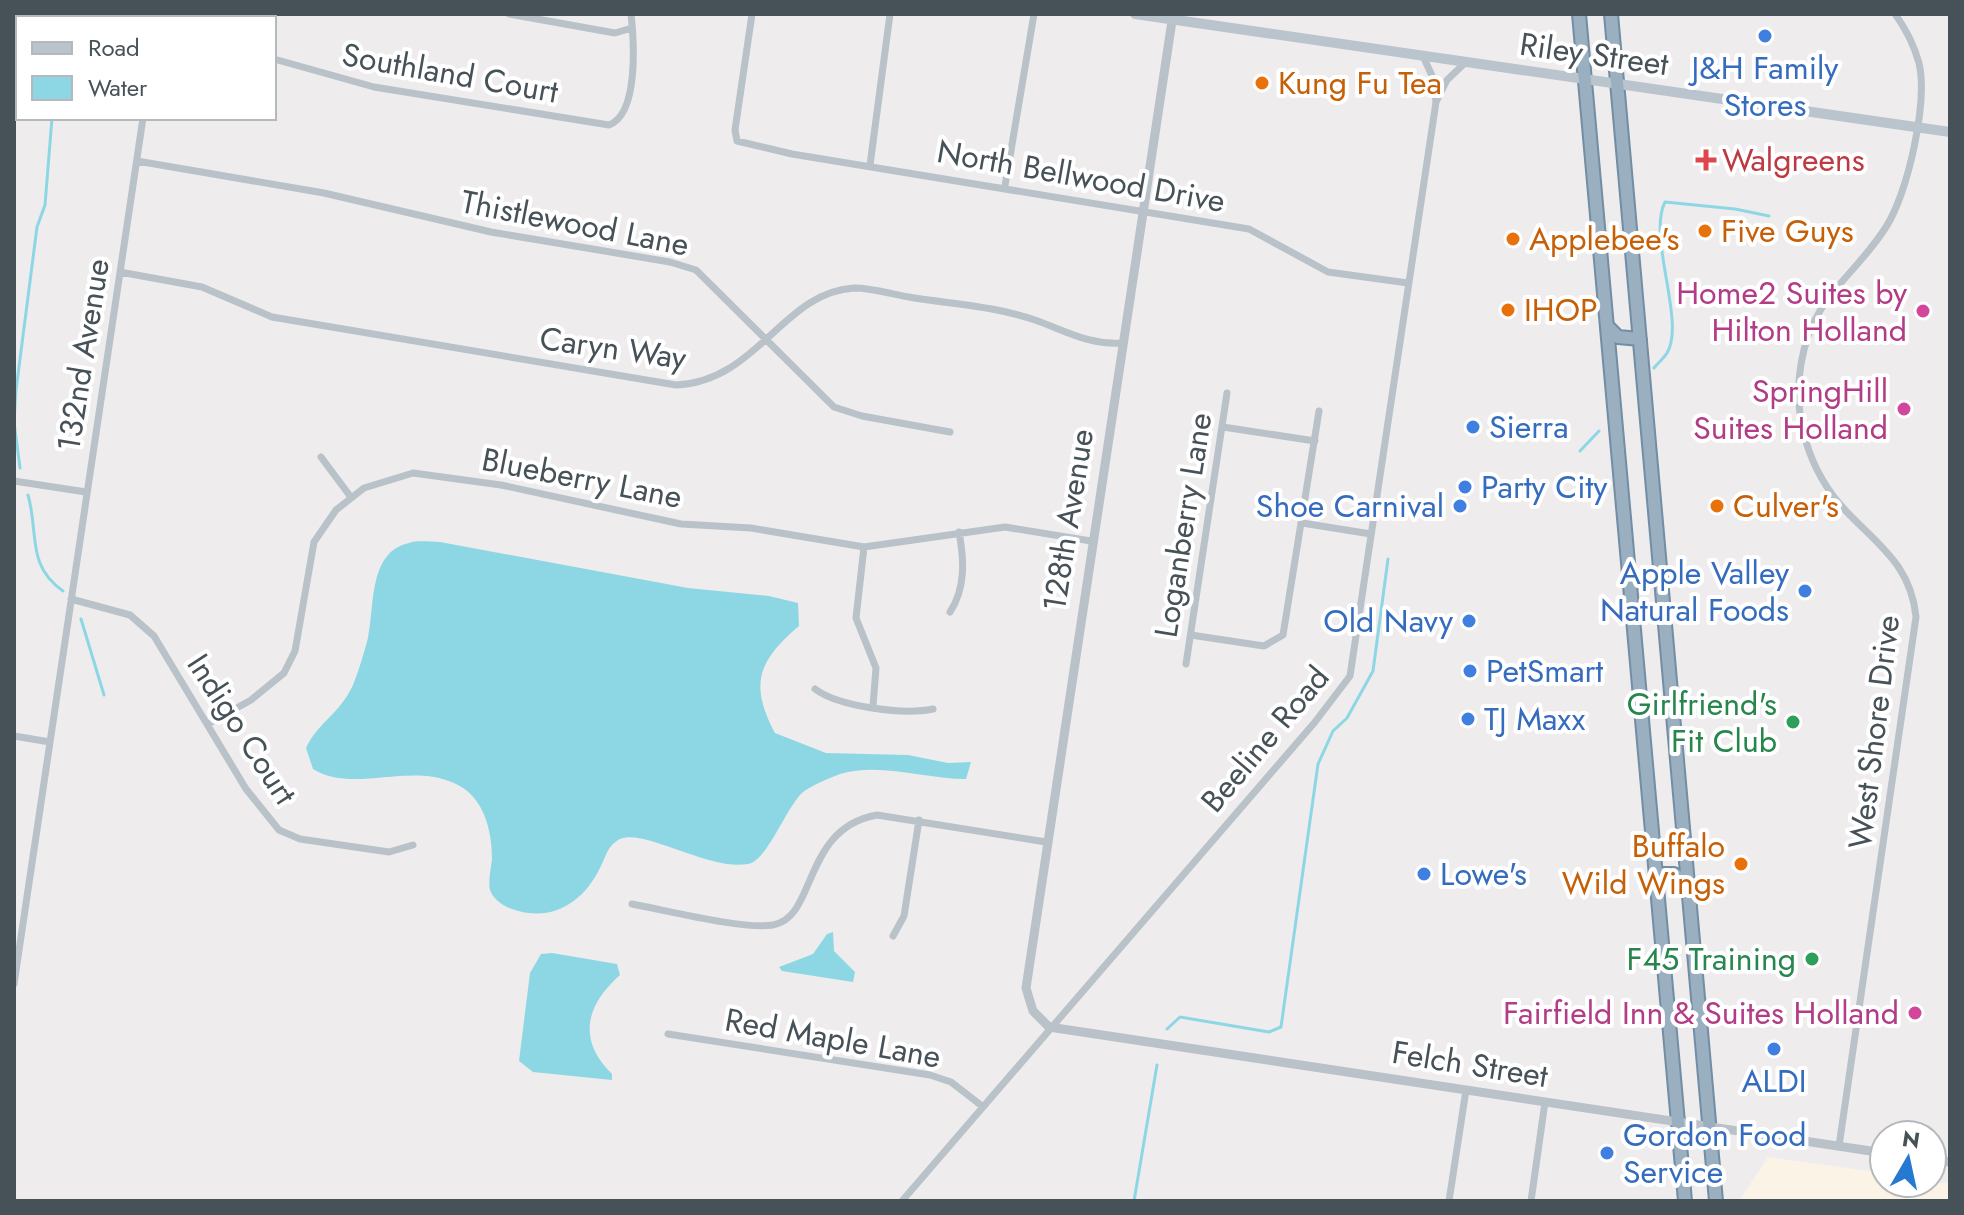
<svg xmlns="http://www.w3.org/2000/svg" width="1964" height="1215" font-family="Jost,sans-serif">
<rect width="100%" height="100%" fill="#efeced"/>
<path fill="#faf3e6" d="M1768,1157L1884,1173V1183H1950V1201H1739Z"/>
<path fill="#8dd7e5" d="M440,542L688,588L769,596L798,603L799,626C758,661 749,684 775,733L826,753L908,755L948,763L971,762L966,779C924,779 881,762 840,774C829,778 810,786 802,793C786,808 767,861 748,864C709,871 644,828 620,839C607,846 607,855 600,868C583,903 551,923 512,909C503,906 493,899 490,890C488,881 491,868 492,859C492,830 484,796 454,783C407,762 354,794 313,769L306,748C318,722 339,715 353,685C359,670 364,653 368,638C375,606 368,552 409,543C418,540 430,542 440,542Z
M833,932L834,951L855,972L853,982L782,971L779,967L813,954L827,934Z
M552,953L617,964L620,975C587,1004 576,1039 612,1074V1080L533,1072L519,1061L530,973L541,954Z"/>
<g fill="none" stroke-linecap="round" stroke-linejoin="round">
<path stroke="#8dd7e5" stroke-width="3" d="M64,18V14
M1654,368C1658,363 1664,358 1667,353C1686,322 1647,237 1665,202L1735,209L1769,216
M1580,451L1599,431
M20,468L14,422L16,390L37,227L45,205L52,118
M28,495C39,533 26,565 63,591
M81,619L104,695
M1167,1029L1180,1017L1269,1032L1281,1027L1318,764L1333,731L1347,718L1373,671L1388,559
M1134,1201L1157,1065"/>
<g stroke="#728da4" stroke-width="16">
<path id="trunk" d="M1579,14L1685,1201
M1611,14L1716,1201
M1607,326L1618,337L1640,339
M1656,874H1674L1688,885"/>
</g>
<path stroke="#b9c2c8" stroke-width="7" d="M509,14L615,33L632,28
M752,14L735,130L737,141L792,154L1249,229L1328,272L1408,283
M156,18V14
M1423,56L1433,78L1436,102L1447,80L1466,62
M274,59L374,87L609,125C639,114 634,41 631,14
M137,161L324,193L491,232L670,262L696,270L834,407L862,416L950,432
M870,165L890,14
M1005,186L1034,14
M120,272L202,287L272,317L676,385C758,381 783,292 854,288C871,288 892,294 909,297C950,304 995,306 1035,320C1066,331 1088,345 1122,343
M1223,427L1315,441
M321,457L350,496
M14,481L86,492
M1302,523L1371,534
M864,547L856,618L876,668L873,706
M71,599L130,615L154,636L246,789L279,830L300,839L389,852L413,845
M950,612C966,588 964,559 959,532
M1191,635L1264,646L1283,635L1319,411
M1186,664L1227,393
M815,689C839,707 904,715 933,709
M208,724L251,700L284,673L295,651L314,542L336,510L364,488L413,473L501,485L681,524L751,528L864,547L1005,527L1091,541
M14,736L50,742
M632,904C665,910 744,930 773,925C817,918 802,828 877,815L1046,842
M893,936L904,916L919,820
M14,984L143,118
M668,1034L930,1075L951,1082L982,1106
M1839,1146L1916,617C1911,565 1878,545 1845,510C1809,471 1792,417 1801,364C1812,296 1853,279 1886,227C1908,193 1928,102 1919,63C1914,45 1906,29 1895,14
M902,1201L1315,722L1350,676L1436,102
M1449,1201L1466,1090
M1531,1201L1545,1102"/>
<path stroke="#b9c2c8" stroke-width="9" d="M1172,21L1026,988L1033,1011L1049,1027L1884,1153
M1932,1160L1950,1162"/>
<path stroke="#b9c4cd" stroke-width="10" d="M1135,14L1950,132"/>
<use href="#trunk" stroke="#9ab0c1" stroke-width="12"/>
</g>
<g fill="#3f7fe0" stroke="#fff" stroke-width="3">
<circle cx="1765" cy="36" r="8"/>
<circle cx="1473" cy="427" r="8"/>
<circle cx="1465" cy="487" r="8"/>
<circle cx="1460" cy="506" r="8"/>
<circle cx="1805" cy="591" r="8"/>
<circle cx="1469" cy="621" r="8"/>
<circle cx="1470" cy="671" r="8"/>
<circle cx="1468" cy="719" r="8"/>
<circle cx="1424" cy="874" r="8"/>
<circle cx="1774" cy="1049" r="8"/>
<circle cx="1607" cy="1153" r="8"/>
</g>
<g fill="#e8710a" stroke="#fff" stroke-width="3">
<circle cx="1262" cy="83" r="8"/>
<circle cx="1705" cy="231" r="8"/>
<circle cx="1513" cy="239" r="8"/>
<circle cx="1508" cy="310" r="8"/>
<circle cx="1717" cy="506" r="8"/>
<circle cx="1741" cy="864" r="8"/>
</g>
<path fill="#e0444e" stroke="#fff" stroke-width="3" d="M1702 148h8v8h8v8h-8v8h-8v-8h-8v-8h8z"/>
<g fill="#d1479c" stroke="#fff" stroke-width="3">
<circle cx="1923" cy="311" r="8"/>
<circle cx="1904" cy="409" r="8"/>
<circle cx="1915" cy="1013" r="8"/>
</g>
<g fill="#2e9e5b" stroke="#fff" stroke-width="3">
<circle cx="1793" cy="722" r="8"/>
<circle cx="1812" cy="959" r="8"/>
</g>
<g text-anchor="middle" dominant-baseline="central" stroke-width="8" stroke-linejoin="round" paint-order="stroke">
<g font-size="32" fill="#465158" stroke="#fff">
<text transform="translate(1594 54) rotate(8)">Riley Street</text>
<text transform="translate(450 73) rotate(10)">Southland Court</text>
<text transform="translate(1081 176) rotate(10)">North Bellwood Drive</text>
<text transform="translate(575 223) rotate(11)">Thistlewood Lane</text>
<text transform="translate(613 348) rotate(8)">Caryn Way</text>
<text transform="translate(83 355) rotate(-81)">132nd Avenue</text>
<text transform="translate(582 478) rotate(11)">Blueberry Lane</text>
<text transform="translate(1068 520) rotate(-81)">128th Avenue</text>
<text transform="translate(1183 525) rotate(-81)">Loganberry Lane</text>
<text transform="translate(242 729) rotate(57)">Indigo Court</text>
<text transform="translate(1874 732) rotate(-83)">West Shore Drive</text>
<text transform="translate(1265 739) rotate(-50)">Beeline Road</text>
<text transform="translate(833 1038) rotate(10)">Red Maple Lane</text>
<text transform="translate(1470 1064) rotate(9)">Felch Street</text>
</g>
<g font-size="32" fill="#366cbe" stroke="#fff" text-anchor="start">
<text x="1765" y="68" text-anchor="middle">J&amp;H Family<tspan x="1765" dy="37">Stores</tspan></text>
<text x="1489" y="427">Sierra</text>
<text x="1481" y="487">Party City</text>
<text x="1444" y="506" text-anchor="end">Shoe Carnival</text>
<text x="1789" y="573" text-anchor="end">Apple Valley<tspan x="1789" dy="37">Natural Foods</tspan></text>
<text x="1453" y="621" text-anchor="end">Old Navy</text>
<text x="1486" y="671">PetSmart</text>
<text x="1484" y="719">TJ Maxx</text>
<text x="1440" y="874">Lowe's</text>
<text x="1774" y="1081" text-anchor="middle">ALDI</text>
<text x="1623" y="1135">Gordon Food<tspan x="1623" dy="37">Service</tspan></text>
</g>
<g font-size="32" fill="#c56008" stroke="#fff" text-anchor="start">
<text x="1278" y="83">Kung Fu Tea</text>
<text x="1721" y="231">Five Guys</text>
<text x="1529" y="239">Applebee's</text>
<text x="1524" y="310">IHOP</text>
<text x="1733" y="506">Culver's</text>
<text x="1725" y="846" text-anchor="end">Buffalo<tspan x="1725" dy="37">Wild Wings</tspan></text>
</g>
<g font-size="32" fill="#be3a42" stroke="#fff" text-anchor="start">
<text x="1722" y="160">Walgreens</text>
</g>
<g font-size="32" fill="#b23c85" stroke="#fff" text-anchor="end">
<text x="1907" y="293">Home2 Suites by<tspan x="1907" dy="37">Hilton Holland</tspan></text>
<text x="1888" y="391">SpringHill<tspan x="1888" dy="37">Suites Holland</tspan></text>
<text x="1899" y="1013">Fairfield Inn &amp; Suites Holland</text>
</g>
<g font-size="32" fill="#27864d" stroke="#fff" text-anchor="end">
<text x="1777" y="704">Girlfriend's<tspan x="1777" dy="37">Fit Club</tspan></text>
<text x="1796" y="959">F45 Training</text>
</g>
</g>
<rect width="1964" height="1215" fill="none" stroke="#465158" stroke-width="32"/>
<rect x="16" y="16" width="260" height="104" fill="#ffffff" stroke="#b5b9bc" stroke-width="2"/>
<rect x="32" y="42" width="40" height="12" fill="#b9c4cd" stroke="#b5b9bc" stroke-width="2"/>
<text x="88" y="56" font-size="24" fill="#465158">Road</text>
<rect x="32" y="76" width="40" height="24" fill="#8dd7e5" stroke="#b5b9bc" stroke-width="2"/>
<text x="88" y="96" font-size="24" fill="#465158">Water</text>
<g transform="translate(1908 1159) rotate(9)"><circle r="38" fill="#ffffff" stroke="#b5b9bc" stroke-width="2"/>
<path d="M0-6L14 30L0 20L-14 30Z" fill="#2579d0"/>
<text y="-12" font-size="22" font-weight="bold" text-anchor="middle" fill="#465158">N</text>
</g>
</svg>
